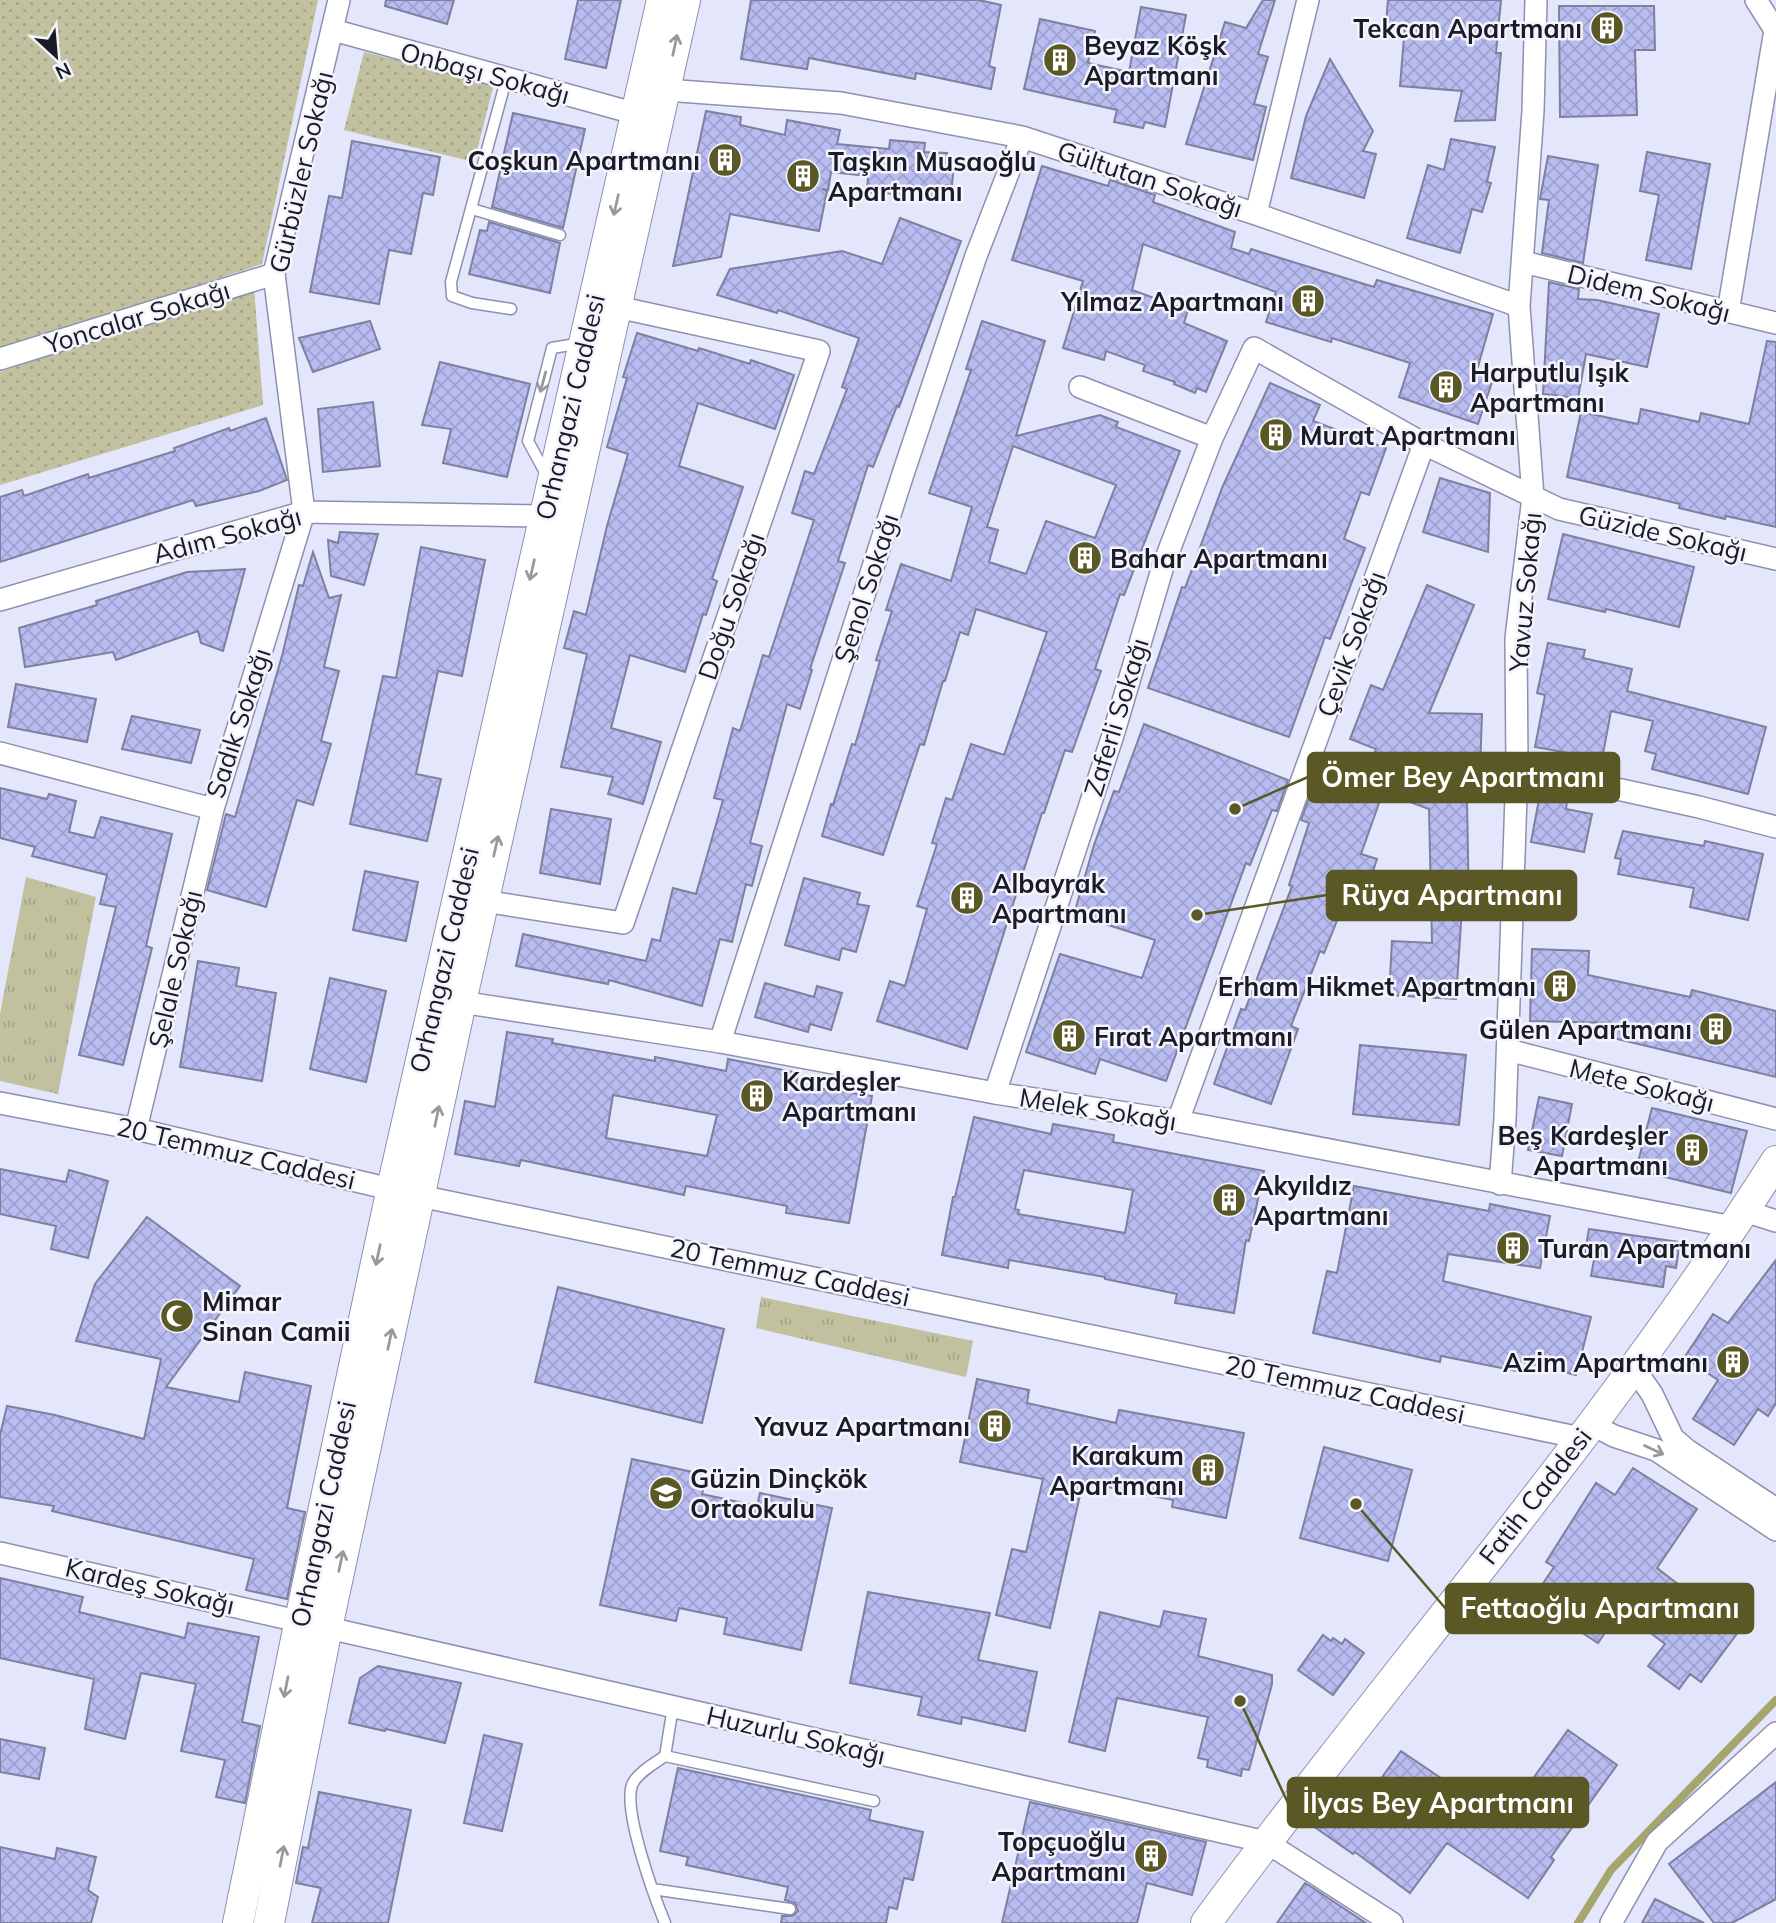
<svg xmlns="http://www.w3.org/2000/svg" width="1776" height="1923" font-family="Mulish,sans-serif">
<defs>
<pattern id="grass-dots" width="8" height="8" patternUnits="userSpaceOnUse" patternTransform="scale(1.75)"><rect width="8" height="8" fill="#c1c09f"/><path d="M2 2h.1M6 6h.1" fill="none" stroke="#a5a489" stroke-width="1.8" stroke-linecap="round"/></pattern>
<pattern id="park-tufts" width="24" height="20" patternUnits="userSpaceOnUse" patternTransform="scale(1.75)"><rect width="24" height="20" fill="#c1c09f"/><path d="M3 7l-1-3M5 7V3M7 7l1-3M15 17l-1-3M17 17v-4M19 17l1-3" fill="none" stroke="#a5a489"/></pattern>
<pattern id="building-cross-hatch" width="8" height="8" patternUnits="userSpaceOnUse" patternTransform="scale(1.75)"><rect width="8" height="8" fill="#b8bcf1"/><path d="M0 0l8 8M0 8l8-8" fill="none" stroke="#9ea1cf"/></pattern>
</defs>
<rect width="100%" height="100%" fill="#e4e6fb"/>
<path fill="url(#grass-dots)" d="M0,0H318L262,264L0,351Z
M364,52L494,84L474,162L344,130Z
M254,288L263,405L0,485V372Z"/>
<path fill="url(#park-tufts)" d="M26,877L96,897L58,1094L0,1081V1014Z
M761,1297L973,1341L966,1377L756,1328Z"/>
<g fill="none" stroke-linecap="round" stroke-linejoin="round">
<path stroke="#a7a56e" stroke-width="8" d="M1578,1923L1611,1870L1776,1700"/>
</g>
<path fill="url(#building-cross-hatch)" stroke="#7d809f" stroke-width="2" fill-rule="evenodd" d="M386,0H454L447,24L385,6Z
M578,0H621L606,68L565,59Z
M751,0H979L1001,5L989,66L995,68L991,89L916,73L915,79L809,58L807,69L741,59Z
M1263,0H1275L1258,54L1268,57L1254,104L1266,107L1253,160L1186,144L1225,22L1246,28Z
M1388,0H1501L1496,53H1501L1495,120L1455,121L1462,91L1400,86L1405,25L1386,23Z
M1559,6H1654L1655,50H1635L1637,115L1560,117Z
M1141,7L1186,15L1165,127L1145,122L1143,128L1114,122L1117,110L1024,89L1040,19L1095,31L1088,63L1129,72Z
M1330,59L1373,131L1363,151L1376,154L1364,198L1291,178L1306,116Z
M706,111L741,117L740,125L785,135L787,120L840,130L837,144L889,149L890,140L925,143L924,152L947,153L946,163L954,164L952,185H945L944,197L867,192L868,176L831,172L828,190L822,189L827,191L819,231L730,214L721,257L673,266Z
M513,113L585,129L563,228L492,207Z
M1451,139L1495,147L1487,182L1491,183L1482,212L1472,209L1460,253L1407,238L1428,165L1444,170Z
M352,141L440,157L433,195L423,193L411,254L389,250L379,304L310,292L329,196L342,198Z
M1647,152L1710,164L1691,269L1646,260L1659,195L1640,191Z
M1548,156L1598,165L1583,263L1542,253L1549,200L1540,199Z
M1042,166L1108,186L1110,180L1155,195L1153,202L1235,232L1231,248L1249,254L1251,249L1374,287L1377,280L1493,314L1477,370L1494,376L1478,424L1399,397L1410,363L1332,338L1331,342L1266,322L1276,292L1143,244L1132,290L1188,310L1184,323L1227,341L1206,392L1197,388L1195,393L1174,384L1175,382L1143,371L1145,365L1106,351L1104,360L1063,348L1083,281L1012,260Z
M900,218L961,241L899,407L897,406L873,467L868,465L838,561L845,563L810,669L812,670L800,709L787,704L750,843L762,846L752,886L746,884L732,942L720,939L702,1006L609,980L608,984L516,966L523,934L646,961L652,939L660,941L673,888L696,894L723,800L714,798L733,728L740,731L763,655L769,657L814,520L792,513L805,471L814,474L847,389L842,387L859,338L778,310L777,313L717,295L730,269L842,251L882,264Z
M489,222L560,243L550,293L469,274L480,230L487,231Z
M1549,282L1579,289L1578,299L1597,300L1659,314L1647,367L1586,354L1578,398L1543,394Z
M370,321L380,349L313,372L299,338Z
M982,321L1045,341L1016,436L1100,415L1118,422L1116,427L1180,451L1124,595L1120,594L1095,669L1101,671L1072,752L1065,750L1044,813H1042L967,1049L877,1021L890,981L905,986L927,909L917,906L937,844L932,843L946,798L952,800L971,744L1004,755L1047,632L976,609L968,635L960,632L945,681H943L924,745L920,744L883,855L822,836L831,804L833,805L852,744L855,745L880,661L876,660L892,611L886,610L901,564L951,581L972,507L929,493L971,370L966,369ZM1013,446L1116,485L1095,538L1046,521L1026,574L989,562L998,530L987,527Z
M637,333L698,351L699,348L750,364L751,360L794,375L775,429L698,403L679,466L743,487L712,579L717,581L706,615L703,614L685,672L630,655L611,728L661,742L643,804L608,794L613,777L561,767L587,654L564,648L574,611L586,615L607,526L628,454L607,447L627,378L623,377Z
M1767,341L1776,342V527L1726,516L1725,519L1679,508L1680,504L1567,477L1581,412L1638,424L1641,409L1699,422L1701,413L1749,424Z
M440,362L530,384L507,477L443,463L451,429L422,425Z
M1270,383L1320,405L1313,421L1386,448L1369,495L1361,492L1344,539L1365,548L1330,639L1325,637L1289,737L1148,688L1182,587L1185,588L1222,488Z
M373,402L380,466L323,472L318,409Z
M266,418L287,480L259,491L196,506L193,500L0,562V497L22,490L24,496L88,474L89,478L175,451L174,448L229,428L230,431Z
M1440,478L1490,493L1488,552L1423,532Z
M340,532L378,534L364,585L331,576L328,540L338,543Z
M1563,534L1694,567L1679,627L1606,609L1605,612L1548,599Z
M421,547L485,560L462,676L438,671L416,774L441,779L427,841L350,824L383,676L396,678Z
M313,552L329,598L341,595L324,667L339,671L321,741L331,744L313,805L297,800L266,907L207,890L226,814L235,817L282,656L299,585L303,586Z
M245,569L223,651L201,643L198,631L116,660L113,652L25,667L19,628L97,605L96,601L187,572Z
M1427,585L1474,605L1429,713L1482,714L1479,802L1467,801L1469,908H1462L1456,999L1389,995L1392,941L1432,943L1429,809L1383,792L1361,854L1377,859L1361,908L1344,903L1324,953L1320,951L1291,1026L1298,1029L1271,1104L1214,1084L1241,1009L1245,1010L1292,886L1289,885L1309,823L1301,820L1312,790L1318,792L1322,782L1358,795L1376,749L1350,739L1371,685L1383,690Z
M1548,643L1585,650L1583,658L1632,669L1627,691L1766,727L1748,794L1652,769L1656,754L1645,751L1653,721L1611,711L1602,759L1535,747L1545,695L1537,693Z
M16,684L96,699L87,742L8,727Z
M132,716L200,730L191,763L122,749Z
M1144,724L1288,780L1277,811L1272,810L1250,865L1246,863L1166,1081L1100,1059L1095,1074L1026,1052L1060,954L1142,978L1155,940L1074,914L1094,845L1114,791L1119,792Z
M0,788L47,799L49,794L76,801L69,832L94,838L101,817L172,834L146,946L152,948L123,1065L79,1055L116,907L100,904L107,875L32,856L35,847L0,838Z
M1541,789L1568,794L1566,809L1592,814L1584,852L1531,842Z
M551,809L611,819L600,884L540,873Z
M1623,831L1704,846L1705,841L1763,854L1748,920L1690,907L1694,888L1618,874L1621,859L1615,858Z
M365,871L418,882L406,941L353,930Z
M804,878L860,893L857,904L869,906L856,952L842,948L839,960L785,945Z
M1532,949L1589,951L1588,975L1690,997L1692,990L1776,1011V1077L1609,1037L1612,1023L1530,1021Z
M198,961L239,968L236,986L276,993L262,1081L180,1067Z
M330,978L386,991L366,1082L310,1069Z
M765,983L814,997L817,986L842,993L831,1030L810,1024L808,1032L755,1017Z
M507,1032L553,1039L552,1043L655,1061V1057L726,1071L728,1059L798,1073L796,1085L872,1096L849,1223L786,1213L787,1206L686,1186L684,1195L521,1160L519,1166L455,1154L465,1101L495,1107ZM613,1095L717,1115L707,1156L606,1138Z
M1360,1045L1466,1055L1459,1125L1353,1114Z
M1539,1097L1572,1104L1562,1156L1528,1150Z
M1652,1108L1747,1131L1731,1193L1636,1170Z
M974,1117L1051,1134L1053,1124L1114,1135L1113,1142L1264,1171L1249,1241L1246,1240L1234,1313L1175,1303L1177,1294L1105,1279V1277L1009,1260L1008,1268L942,1255L953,1197H955ZM1024,1170L1133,1190L1125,1233L1018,1214L1019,1210L1015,1209Z
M0,1169L66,1182L69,1170L108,1181L88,1258L51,1249L56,1226L0,1214Z
M1354,1186L1489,1211L1490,1204L1550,1216L1540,1268L1448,1254L1443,1281L1591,1317L1576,1375L1519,1361L1517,1371L1441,1356L1440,1362L1313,1333L1327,1271L1337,1273Z
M147,1217L240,1286L166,1387L239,1402L245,1372L311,1386L287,1508L305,1512L287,1599L246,1590L254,1559L52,1511L54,1506L0,1497V1435L7,1406L55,1415L144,1439L161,1359L76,1341L95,1284Z
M1589,1229L1680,1242L1676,1268L1666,1266L1663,1287L1591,1276L1595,1254L1585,1252Z
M1776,1260V1403L1768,1416L1758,1409L1734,1445L1693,1419L1718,1380L1684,1358L1713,1314L1728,1323Z
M558,1287L724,1329L702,1423L535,1382Z
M977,1379L1029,1390L1027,1403L1116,1423L1119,1410L1244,1433L1226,1518L1172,1507L1173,1500L1083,1482L1050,1628L996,1615L1012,1549L1026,1552L1043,1479L960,1462Z
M1324,1447L1412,1470L1388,1561L1300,1538Z
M632,1459L707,1475L702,1494L757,1506L760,1493L832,1508L801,1650L724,1634L727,1618L679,1608L676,1621L600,1605Z
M1633,1468L1697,1509L1657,1568L1739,1631L1701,1682L1690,1674L1679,1689L1648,1666L1665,1644L1620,1610L1598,1643L1532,1600L1554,1567L1546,1562L1596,1483L1615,1495Z
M0,1578L83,1597L79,1612L185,1638L188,1623L259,1637L242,1722L260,1726L245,1803L216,1797L225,1760L181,1751L196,1684L141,1673L125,1739L85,1729L94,1679L0,1658Z
M868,1592L990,1613L978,1660L1037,1672L1025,1731L962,1717L961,1724L918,1715L922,1697L850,1683Z
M1164,1611L1206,1619L1198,1656L1272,1675V1684L1249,1770L1242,1769L1241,1776L1207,1767L1208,1760L1198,1758L1208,1717L1117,1698L1105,1751L1069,1742L1100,1612L1160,1627Z
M1323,1635L1331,1641L1333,1638L1342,1644L1345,1639L1364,1653L1333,1695L1298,1670Z
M378,1666L461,1683L445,1743L386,1729L385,1731L349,1723L360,1678Z
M1568,1730L1617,1765L1551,1857L1554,1860L1528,1898L1447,1843L1410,1893L1355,1852L1353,1854L1316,1828L1345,1788L1364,1802L1401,1751L1503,1820Z
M484,1735L522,1744L502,1831L464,1823Z
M0,1739L45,1748L39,1779L0,1772Z
M678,1768L871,1810L869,1820L923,1832L913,1880L904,1878L897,1909L889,1907L886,1923H781L782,1916H792L798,1911L795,1903L785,1900L788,1887L686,1865L688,1857L660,1851Z
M1776,1782V1899L1732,1923H1714L1669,1864Z
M319,1792L411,1810L388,1923H312L321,1888L296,1883L303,1847L308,1848Z
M1030,1802L1206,1842L1192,1895L1147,1883L1137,1923H1002Z
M0,1847L55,1859L57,1848L96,1857L88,1890L98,1897L91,1923H0Z
M1305,1883L1313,1888L1366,1923H1277Z
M1655,1899L1704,1923H1642Z"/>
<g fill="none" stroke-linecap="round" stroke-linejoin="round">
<g stroke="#8d90b0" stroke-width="13">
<path id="lane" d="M506,80L451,282L452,296L472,303L511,309
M472,209L560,235
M547,476L528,441L552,348L582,343
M665,1756L673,1707
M652,1889L790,1909
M665,1923C654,1896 623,1811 632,1785C637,1773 655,1763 665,1756L874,1801"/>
</g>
<g stroke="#8d90b0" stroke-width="24">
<path id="street" d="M333,30L637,114
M666,90L841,103L1022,137L1256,214L1519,306
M1256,214L1308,0
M1523,262L1776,323
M1728,312L1775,30L1756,0
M0,359L274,274
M1080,387L1212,438
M0,600L304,512L545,516
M0,753L213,809
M1517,767L1699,807L1776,827
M484,901L623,923L819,351L617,307
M461,1002L720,1042L995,1093L1178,1121L1733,1227
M720,1042L903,474L976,256L1022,137
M1508,1050L1776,1119
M995,1093L1113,735L1163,566L1212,438L1254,348L1424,444L1559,509L1776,559
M0,1103L136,1129L420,1196L1581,1438
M1178,1121L1424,444
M136,1129L213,809L304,512L274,274L339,0
M1500,1184L1505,1119L1517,767L1516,638L1533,497L1519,306L1533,111L1536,0
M1744,1211L1776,1221
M1633,1367L1652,1394L1673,1438L1687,1450L1776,1509
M1591,1424L1614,1436L1656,1450L1776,1530
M0,1553L1266,1842L1392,1923
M1611,1923L1657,1842L1776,1733"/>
</g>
<g stroke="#8d90b0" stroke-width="32">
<path id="secondary" d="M238,1923L300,1620L392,1188L662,0
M269,1923L327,1628L461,1002L685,0
M1206,1923C1394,1668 1606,1429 1776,1161"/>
</g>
<use href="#lane" stroke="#fff" stroke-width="10"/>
<use href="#street" stroke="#fff" stroke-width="21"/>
<use href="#secondary" stroke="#fff" stroke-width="30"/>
</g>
<defs><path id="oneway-shaft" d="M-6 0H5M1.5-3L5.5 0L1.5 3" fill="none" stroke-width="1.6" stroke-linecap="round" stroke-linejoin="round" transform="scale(1.75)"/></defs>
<g stroke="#98989e">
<use href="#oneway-shaft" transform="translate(675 45) rotate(-78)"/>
<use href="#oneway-shaft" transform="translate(616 205) rotate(103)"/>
<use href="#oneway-shaft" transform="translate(543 382) rotate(105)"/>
<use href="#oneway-shaft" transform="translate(532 570) rotate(103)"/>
<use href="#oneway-shaft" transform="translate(496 846) rotate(-77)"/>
<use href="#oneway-shaft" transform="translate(437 1116) rotate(-78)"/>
<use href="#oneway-shaft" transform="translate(378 1255) rotate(102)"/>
<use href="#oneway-shaft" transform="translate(390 1339) rotate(-78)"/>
<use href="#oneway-shaft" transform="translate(1654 1450) rotate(25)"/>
<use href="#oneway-shaft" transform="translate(341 1561) rotate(-78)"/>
<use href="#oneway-shaft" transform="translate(286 1687) rotate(101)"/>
<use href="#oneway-shaft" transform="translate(282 1856) rotate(-79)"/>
</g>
<defs>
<g id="building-disc" transform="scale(1.75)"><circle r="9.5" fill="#5a5824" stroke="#f4f4fc"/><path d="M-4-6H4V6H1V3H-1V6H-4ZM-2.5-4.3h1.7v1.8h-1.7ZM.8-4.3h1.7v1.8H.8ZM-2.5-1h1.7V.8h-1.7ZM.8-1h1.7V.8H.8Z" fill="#fff"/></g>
<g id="mosque-disc" transform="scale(1.75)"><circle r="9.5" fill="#5a5824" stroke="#f4f4fc"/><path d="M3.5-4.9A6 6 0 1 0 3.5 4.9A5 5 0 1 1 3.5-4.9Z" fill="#fff"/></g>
<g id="school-disc" transform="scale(1.75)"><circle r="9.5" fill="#5a5824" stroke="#f4f4fc"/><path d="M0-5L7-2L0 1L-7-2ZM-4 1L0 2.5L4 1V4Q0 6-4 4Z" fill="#fff"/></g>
</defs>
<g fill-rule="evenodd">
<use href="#building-disc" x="1607" y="28"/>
<use href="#building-disc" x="1060" y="60"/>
<use href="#building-disc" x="725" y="160"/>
<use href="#building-disc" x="803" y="176"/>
<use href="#building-disc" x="1308" y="301"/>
<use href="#building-disc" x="1446" y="387"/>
<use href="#building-disc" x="1276" y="435"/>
<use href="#building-disc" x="1085" y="558"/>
<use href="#building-disc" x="967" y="898"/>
<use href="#building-disc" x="1560" y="986"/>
<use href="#building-disc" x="1716" y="1029"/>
<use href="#building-disc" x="1069" y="1036"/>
<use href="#building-disc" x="757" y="1096"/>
<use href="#building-disc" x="1692" y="1150"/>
<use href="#building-disc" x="1229" y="1200"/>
<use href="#building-disc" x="1513" y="1248"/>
<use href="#mosque-disc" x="177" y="1316"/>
<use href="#building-disc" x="1733" y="1362"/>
<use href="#building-disc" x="995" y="1426"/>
<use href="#building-disc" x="1208" y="1470"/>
<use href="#school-disc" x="666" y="1493"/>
<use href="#building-disc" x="1151" y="1856"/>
</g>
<g text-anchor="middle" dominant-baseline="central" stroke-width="5" stroke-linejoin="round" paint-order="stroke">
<g font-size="26" font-weight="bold" fill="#1b1b28" stroke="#f4f4fc" text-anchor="start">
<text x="1582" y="28" text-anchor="end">Tekcan Apartmanı</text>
<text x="1084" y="45">Beyaz Köşk<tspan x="1084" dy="30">Apartmanı</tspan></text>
<text x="700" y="160" text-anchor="end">Coşkun Apartmanı</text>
<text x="828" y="161">Taşkın Musaoğlu<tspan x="828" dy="30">Apartmanı</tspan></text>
<text x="1284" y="301" text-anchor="end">Yılmaz Apartmanı</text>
<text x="1470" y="372">Harputlu Işık<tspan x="1470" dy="30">Apartmanı</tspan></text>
<text x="1300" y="435">Murat Apartmanı</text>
<text x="1110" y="558">Bahar Apartmanı</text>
<text x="992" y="883">Albayrak<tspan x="992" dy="30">Apartmanı</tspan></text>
<text x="1536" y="986" text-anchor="end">Erham Hikmet Apartmanı</text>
<text x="1692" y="1029" text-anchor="end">Gülen Apartmanı</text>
<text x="1094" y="1036">Fırat Apartmanı</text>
<text x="782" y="1081">Kardeşler<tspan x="782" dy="30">Apartmanı</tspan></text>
<text x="1668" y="1135" text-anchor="end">Beş Kardeşler<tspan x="1668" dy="30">Apartmanı</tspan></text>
<text x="1254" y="1185">Akyıldız<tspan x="1254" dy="30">Apartmanı</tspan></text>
<text x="1538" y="1248">Turan Apartmanı</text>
<text x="202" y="1301">Mimar<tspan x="202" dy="30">Sinan Camii</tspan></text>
<text x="1708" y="1362" text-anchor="end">Azim Apartmanı</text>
<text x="970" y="1426" text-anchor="end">Yavuz Apartmanı</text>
<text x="1184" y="1455" text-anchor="end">Karakum<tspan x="1184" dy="30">Apartmanı</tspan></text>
<text x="690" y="1478">Güzin Dinçkök<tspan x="690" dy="30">Ortaokulu</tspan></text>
<text x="1126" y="1841" text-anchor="end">Topçuoğlu<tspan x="1126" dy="30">Apartmanı</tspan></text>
</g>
<g font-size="26" fill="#1b1b28" stroke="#f4f4fc">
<text transform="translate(485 73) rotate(15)">Onbaşı Sokağı</text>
<text transform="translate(301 172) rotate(-77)">Gürbüzler Sokağı</text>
<text transform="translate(1150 179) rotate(18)">Gültutan Sokağı</text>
<text transform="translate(1649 293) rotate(14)">Didem Sokağı</text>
<text transform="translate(137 317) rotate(-17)">Yoncalar Sokağı</text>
<text transform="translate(570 407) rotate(-77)">Orhangazi Caddesi</text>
<text transform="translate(1663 533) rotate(13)">Güzide Sokağı</text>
<text transform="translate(227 535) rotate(-15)">Adım Sokağı</text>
<text transform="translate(866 588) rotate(-72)">Şenol Sokağı</text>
<text transform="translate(1525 592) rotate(-85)">Yavuz Sokağı</text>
<text transform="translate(731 606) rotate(-71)">Doğu Sokağı</text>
<text transform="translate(1351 644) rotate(-70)">Çevik Sokağı</text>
<text transform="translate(1116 717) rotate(-73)">Zaferli Sokağı</text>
<text transform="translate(238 723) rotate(-72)">Sadık Sokağı</text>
<text transform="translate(444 960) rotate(-77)">Orhangazi Caddesi</text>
<text transform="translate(175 969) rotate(-77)">Şelale Sokağı</text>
<text transform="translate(1642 1085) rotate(14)">Mete Sokağı</text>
<text transform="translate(1098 1109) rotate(9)">Melek Sokağı</text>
<text transform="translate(236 1153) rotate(13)">20 Temmuz Caddesi</text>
<text transform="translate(790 1272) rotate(12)">20 Temmuz Caddesi</text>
<text transform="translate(1345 1389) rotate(12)">20 Temmuz Caddesi</text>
<text transform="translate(1535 1496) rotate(-52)">Fatih Caddesi</text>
<text transform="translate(323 1514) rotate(-78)">Orhangazi Caddesi</text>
<text transform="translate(150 1586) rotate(13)">Kardeş Sokağı</text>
<text transform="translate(796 1735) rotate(13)">Huzurlu Sokağı</text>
</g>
</g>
<path fill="none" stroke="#5a5824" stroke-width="2.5" d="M1235 809L1308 777M1197 915L1327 895M1356 1504L1446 1609M1240 1701L1288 1803"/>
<g fill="#5a5824" stroke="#f4f4fc" stroke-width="2.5">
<circle cx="1235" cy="809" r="7"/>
<circle cx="1197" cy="915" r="7"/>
<circle cx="1356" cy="1504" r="7"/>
<circle cx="1240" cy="1701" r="7"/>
</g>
<g fill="#5a5824" stroke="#5a5824" stroke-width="2.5">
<rect x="1308" y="753" width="311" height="49" rx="7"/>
<rect x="1327" y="871" width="249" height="49" rx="7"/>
<rect x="1446" y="1584" width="307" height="49" rx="7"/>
<rect x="1288" y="1778" width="300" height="49" rx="7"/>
</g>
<g font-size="28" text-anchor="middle" font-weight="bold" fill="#fff">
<text x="1463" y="787">Ömer Bey Apartmanı</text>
<text x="1452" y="905">Rüya Apartmanı</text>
<text x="1600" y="1618">Fettaoğlu Apartmanı</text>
<text x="1438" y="1813">İlyas Bey Apartmanı</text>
</g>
<g transform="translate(56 56) rotate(154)" stroke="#f4f4fc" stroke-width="5" paint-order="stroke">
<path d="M0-5L12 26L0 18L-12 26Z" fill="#1b1b28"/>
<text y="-10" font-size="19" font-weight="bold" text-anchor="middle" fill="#1b1b28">N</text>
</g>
</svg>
